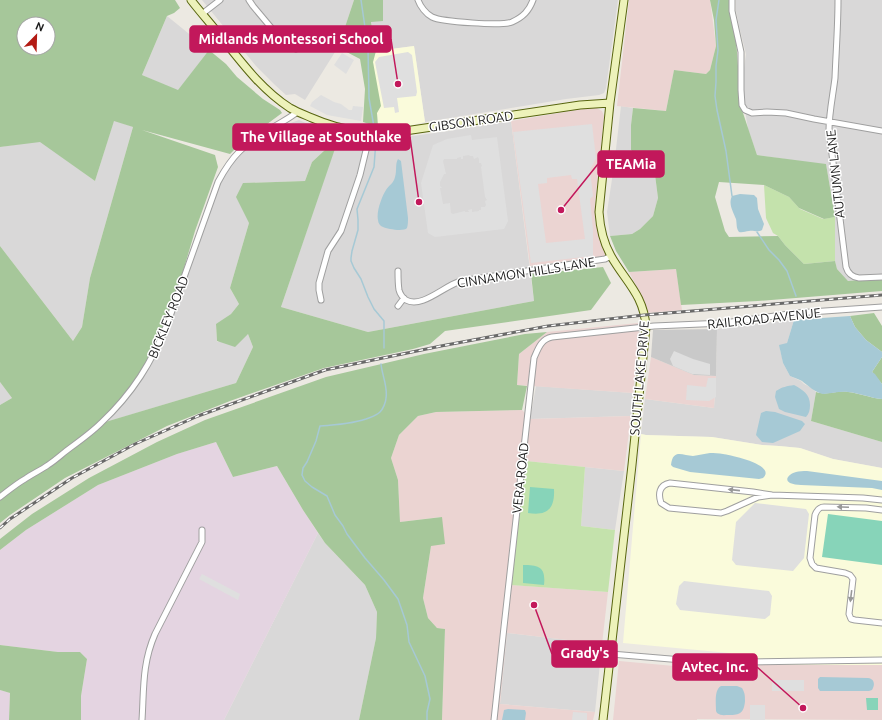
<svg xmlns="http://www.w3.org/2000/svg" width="882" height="720" font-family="Ubuntu,sans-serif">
<rect width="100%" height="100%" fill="#ece9e2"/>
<path fill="#d9d8d8" d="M202,0H354L344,30L335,52L305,100L295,94L286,95L275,85L256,66Z
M383,0H618L606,88L604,93L599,95L566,99L425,122L414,46L376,51L371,21H383Z
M736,0H882V278L848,281L837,269L835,261V217L826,165L757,155L748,129L744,104L743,92V75L746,54L739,26L736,11Z
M167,16L209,50L178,91L142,75Z
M621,106L633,108L631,125V150L643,162L654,167L658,198L653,216L640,229L632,234L610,236L607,212L614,166Z
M114,120L133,127L90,278L82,327L73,341L0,246V147L40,141L95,181Z
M299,120L339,137L398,138L449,131L511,121L534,301L368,332L281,307L338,138L312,162L305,181L243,183L249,223L230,288L239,304L231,314L216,325L217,342L248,334L253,347L236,383L106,422L126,400L144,376L156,355L179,298L218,188L227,170L241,154L256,142L282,126Z
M794,320L787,343L780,350L782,357L783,363L790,376L801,381L804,384L810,387L816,392L811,421L882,442V468L833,459L800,448L779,446L762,445L712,437L646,435L641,434L645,399L714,408L716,376L717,329L762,323Z
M0,382L12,398L0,405Z
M536,386L633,393L631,416L530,419Z
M585,467L624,471L615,530L581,526Z
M318,533L325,543L365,585L377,612L376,638L359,720H224Z
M507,633L602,644L595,712L500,704Z"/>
<path fill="#ebd4d2" d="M629,0H710L716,46L710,70L706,74L674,70L666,111L617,106Z
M595,107L602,111L604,116L595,204V222L606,256L530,266L511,121Z
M676,269L682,310L647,313L644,301L629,272Z
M638,323L639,335L633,393L517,385L519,354L547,332Z
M651,357L694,375L716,376L714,408L645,399Z
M522,410L531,419L631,416L624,471L526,461L512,585L608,592L602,644L507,633L500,704L595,712L593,720H442L445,629L437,628L428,618L423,598L431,546L441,517L400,522L398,480L391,458L399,435L418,416L436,412Z
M619,661L707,669L730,668L746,665H882V720L697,719V720H613Z"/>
<path fill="#e4d4e1" d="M216,442L233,477L277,466L303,510L318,533L224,720H81V696L87,659L80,652H58L0,645V550L26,530L98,485L177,454Z
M0,690L10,693L9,720H0Z"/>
<path fill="#fafbdb" d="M414,46L425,122L404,127H378L373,62L376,51Z
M641,434L646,435L712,437L762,445L779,446L800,448L833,459L882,468V665H746L744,659L741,657L729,653L623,643Z"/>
<path fill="#c9c9c9" d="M717,329L716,376L694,375L651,357L653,330Z"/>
<path fill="#c4e2ac" d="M764,185L789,197L800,209L823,219L835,217V261L804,264L785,245L778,236L773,233L766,218Z
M526,461L585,467L581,526L615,530L608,592L511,585Z"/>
<path fill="#a6c79a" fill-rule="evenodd" d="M0,0H175L180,8L174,13L167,16L142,75L178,90L209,50L226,64L237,77L263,99L280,110L282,113L240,144L230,154L142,130L215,155L218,167L195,231L168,322L141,378L102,423L236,383L253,347L248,334L235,347L217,341L216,324L231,314L239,304L230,288L249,223L236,197L243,183L305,181L312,162L339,137L281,307L368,332L534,301L531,274L603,267L611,283L591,310L445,331L430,344L413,349L324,368L230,401L167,426L65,478L10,515L0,523V405L12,398L0,382V246L73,341L82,327L90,278L133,127L114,121L95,181L40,142L0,147ZM24,24H48V48H24Z
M354,0H383V21L371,22L376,51L373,62L381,106L377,113L378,127L363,122L365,89L360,59L337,47L344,30Z
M710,0H729L731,17L736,39L741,107L757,155L826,164L835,217L824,219L799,208L789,197L764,185L719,182L715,197L725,231L729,237L778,236L785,245L804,264L835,261L837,269L848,281L882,278V291L758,301L681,305L676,269L629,272L616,251L610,236L632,234L640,229L653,216L658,198L654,167L643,162L631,150V125L633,108L666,111L674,70L706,74L710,70L716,46L714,20Z
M874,313L882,326V352L866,340L855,327L850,316Z
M547,332L519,354L517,385L527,386L522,410L436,412L418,416L399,435L391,458L398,480L400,522L442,517L445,544L431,546L423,598L428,618L437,628L445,629L442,720H359L376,638L377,612L365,585L325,543L303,510L277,466L233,477L216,442L177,454L98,485L26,530L0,550V539L32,514L89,478L157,442L205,420L326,377L424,354L525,334Z
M882,357V384L872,372Z
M816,392C828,396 836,390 848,392C859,393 870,398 882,399V442L811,421Z
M0,645L58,652H80L87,659L81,696V720H9L10,693L0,690Z"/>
<path fill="#87d4b9" d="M530,487L554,489C555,509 547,516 528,513Z
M828,514L882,521V565L822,557Z
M523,565C539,565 546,567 544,585L523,583Z
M866,698H878V710H867Z"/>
<path fill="#dfdfdf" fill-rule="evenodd" d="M408,52L412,55L417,92L416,96L397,98L399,112L395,113L394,107L384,108L375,62L379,57Z
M342,53L354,60L346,74L334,65Z
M321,95L334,102L341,104L349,110H352L353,106L363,107L361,121L327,115L310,106L312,102Z
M592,124L596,158L590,170L593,196L590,199L593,230V256L531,263L513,132ZM571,175L572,179H577L585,239L546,243L538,184L547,183V178Z
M471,135L472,140L497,137L508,221L504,229L435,237L428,233L421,183L433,145L447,139ZM469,155L470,156H473L474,159L478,157L479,159V163H481L482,166L481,167L485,197L487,200L485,201L486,205L485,207H481V210H479V211L472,212V209L468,210L469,212H465V211L453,214L451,213L450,203L443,204L440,188H442L440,186V182L444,174H446L443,161L444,159H457V158L461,157V159H463V156Z
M674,351L693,359L710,364V375L692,374L673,366L670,359Z
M708,378H716V397L709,401L686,400L687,385L706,387Z
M755,503L806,509L809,514L804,558L793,571L736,565L732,560L736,522Z
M202,574L240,594L238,600L199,579Z
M684,581L769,591L772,596L770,615L765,619L680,610L676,604L679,586Z
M772,680H804V691H772Z
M750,705H765V720H750Z
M573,712L587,713V720H572Z"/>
<path fill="#a6c9d5" d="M398,159L401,161L408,218C408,221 408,225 407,228C404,232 387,229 383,227C380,226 378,223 378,220C376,212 382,196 386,190C389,185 394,183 395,177C397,171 395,164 398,159Z
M740,194L754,195L757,198L758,209L764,224L762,230C757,233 754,230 749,231C745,231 743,233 739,232C736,228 737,224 736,219C733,211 728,204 732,196Z
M850,316L855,327L866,340L882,352V357L872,372L875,374L882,384V399C870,398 860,393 848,392C839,391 831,394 823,394C816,393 807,385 802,381C799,379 794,378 790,376L783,363L779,345L787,343L794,320Z
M794,385C803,390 810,394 810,405C810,410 809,414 806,417L785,412L779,409L775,397L776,391C782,387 787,386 794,385Z
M766,411L775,412L802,421L805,424L800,431L773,443L762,442L756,435L761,413Z
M710,453C714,453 719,453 723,454C731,455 777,465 763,478L759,479L690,472L673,467L671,465C673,448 683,456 693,456C699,455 704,454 710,453Z
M807,471L882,481V490L872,488L801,485C797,485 793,484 790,483C783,479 791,473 796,472C799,471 803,471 807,471Z
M820,677L868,678C875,679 875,685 872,690L869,691H820L818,688V679Z
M721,686H737L742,688C745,693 745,696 745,701C744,713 740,715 729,715C724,715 721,716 717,713L716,711C716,703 714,690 721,686Z
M508,709L525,710L526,713L525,720H502L504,710Z"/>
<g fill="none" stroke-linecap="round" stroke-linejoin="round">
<path stroke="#a6c9d5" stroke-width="1.5" d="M361,0L368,48L369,98L374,127
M719,0L716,20L718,50L716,66V82L715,96L717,110L726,151L732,196
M376,140L374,167L357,209L358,220V230L352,251L351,258V261L354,268L361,279L368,297L374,309L384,321V348
M757,232L769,250L779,260L787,271L796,296
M381,364C382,375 388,387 386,398C386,402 383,409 380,412C376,416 371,417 366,419C351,424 336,425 320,426L316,441L307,462L303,468L302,475L305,481L312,487L327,496L335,515L343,526L347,534L365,558L384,580L398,599L407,625L409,642L425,676L430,699L427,712V720"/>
<g stroke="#9f9f9f" stroke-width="7">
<path id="street" d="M249,0L253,6L284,43L296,49
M418,0C420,6 426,14 432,17C442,22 502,26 512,22C523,17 529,11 533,0
M732,0V11L741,52V90L742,105L745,110L752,113L767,112L786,113L814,119L882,131
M838,0C838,26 836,52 835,78C833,95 829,113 829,130L846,267C848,274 852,277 859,278L882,277
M202,14L220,0
M398,271C398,277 398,284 399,290C400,294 402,297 406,300C422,309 445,285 461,281L605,259L611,256
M321,300L319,290V283L328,251L341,231L360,175L368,142L367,132
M398,306L404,298
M772,495L758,497L727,511L721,513L669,508L661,503C658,494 659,485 670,483L753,492L772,495L863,498L882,500
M0,497C8,491 16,484 25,479C32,474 41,470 48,465C56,460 63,453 70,448C81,440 92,432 101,423C133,393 152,362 168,322L218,182C233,154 243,146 270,129C279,123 289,119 297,112
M882,510L866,508L824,507C819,507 817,510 815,515L810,558L812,564L816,568L845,573L850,575L853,579L849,614L851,619L855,620L882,623
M611,654L718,663L744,662L882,660
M142,720C144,689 142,664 155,634L202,542V530
M494,720L504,627L534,358C538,349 541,339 552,337L654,326L724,323L796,313L882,307"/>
</g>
<g stroke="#58650f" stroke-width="9">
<path id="secondary" d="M191,0C201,13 212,25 222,38C242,63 262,90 290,108C297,112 305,115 312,118C344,132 371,134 405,131L580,105L610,103
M603,720L632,465L646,327C644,295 625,281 611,256C603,242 600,227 599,212L610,103L624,0"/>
</g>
<use href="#street" stroke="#fff" stroke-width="5"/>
<use href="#secondary" stroke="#edf2ba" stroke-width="7"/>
<g stroke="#696969" stroke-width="3">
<path id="rail" d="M0,528L10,519L72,478L135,444L198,416L325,370L441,346L548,326L644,315L882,295"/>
</g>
<use href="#rail" stroke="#fff" stroke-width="1.5" stroke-dasharray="4.5" stroke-linecap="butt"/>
</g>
<defs><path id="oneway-solid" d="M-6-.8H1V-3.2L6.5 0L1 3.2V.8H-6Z"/></defs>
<g fill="#989898">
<use href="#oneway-solid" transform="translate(734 490) rotate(-174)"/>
<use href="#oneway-solid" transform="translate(843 507) rotate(-178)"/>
<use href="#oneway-solid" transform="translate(851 596) rotate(97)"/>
</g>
<g text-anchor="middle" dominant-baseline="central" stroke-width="3" stroke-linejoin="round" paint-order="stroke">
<g font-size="13" fill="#1b1b1b" stroke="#fff">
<text transform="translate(471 121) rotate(-8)">GIBSON ROAD</text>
<text transform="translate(835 174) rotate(-96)">AUTUMN LANE</text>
<text transform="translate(526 272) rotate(-9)">CINNAMON HILLS LANE</text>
<text transform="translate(168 317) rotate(-68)">BICKLEY ROAD</text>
<text transform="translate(764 318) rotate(-6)">RAILROAD AVENUE</text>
<text transform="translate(639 378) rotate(-85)">SOUTH LAKE DRIVE</text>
<text transform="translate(520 478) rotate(-84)">VERA ROAD</text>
</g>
</g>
<path fill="none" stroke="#c2185b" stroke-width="1.5" d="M398 84L391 39M419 202L410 137M561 210L598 164M534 605L552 654M803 708L757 667"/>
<g fill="#c2185b" stroke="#fff" stroke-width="1.5">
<circle cx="398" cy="84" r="4"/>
<circle cx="419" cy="202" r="4"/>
<circle cx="561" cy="210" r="4"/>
<circle cx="534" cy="605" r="4"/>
<circle cx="803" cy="708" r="4"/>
</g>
<g fill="#c2185b" stroke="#c2185b" stroke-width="1.5">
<rect x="190" y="26" width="201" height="26" rx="4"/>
<rect x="233" y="124" width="177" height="26" rx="4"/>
<rect x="598" y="151" width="66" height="26" rx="4"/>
<rect x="552" y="641" width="65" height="26" rx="4"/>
<rect x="673" y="654" width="84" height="26" rx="4"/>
</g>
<g font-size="14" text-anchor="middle" font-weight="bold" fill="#fff">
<text x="291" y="44">Midlands Montessori School</text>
<text x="321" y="142">The Village at Southlake</text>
<text x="631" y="169">TEAMia</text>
<text x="585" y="658">Grady's</text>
<text x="715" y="672">Avtec, Inc.</text>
</g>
<g transform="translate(36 36) rotate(23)"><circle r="19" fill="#ffffff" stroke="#a4a4a4"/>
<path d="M0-3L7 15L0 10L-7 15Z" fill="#b31b14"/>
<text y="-6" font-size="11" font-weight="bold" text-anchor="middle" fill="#1b1b1b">N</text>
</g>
</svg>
